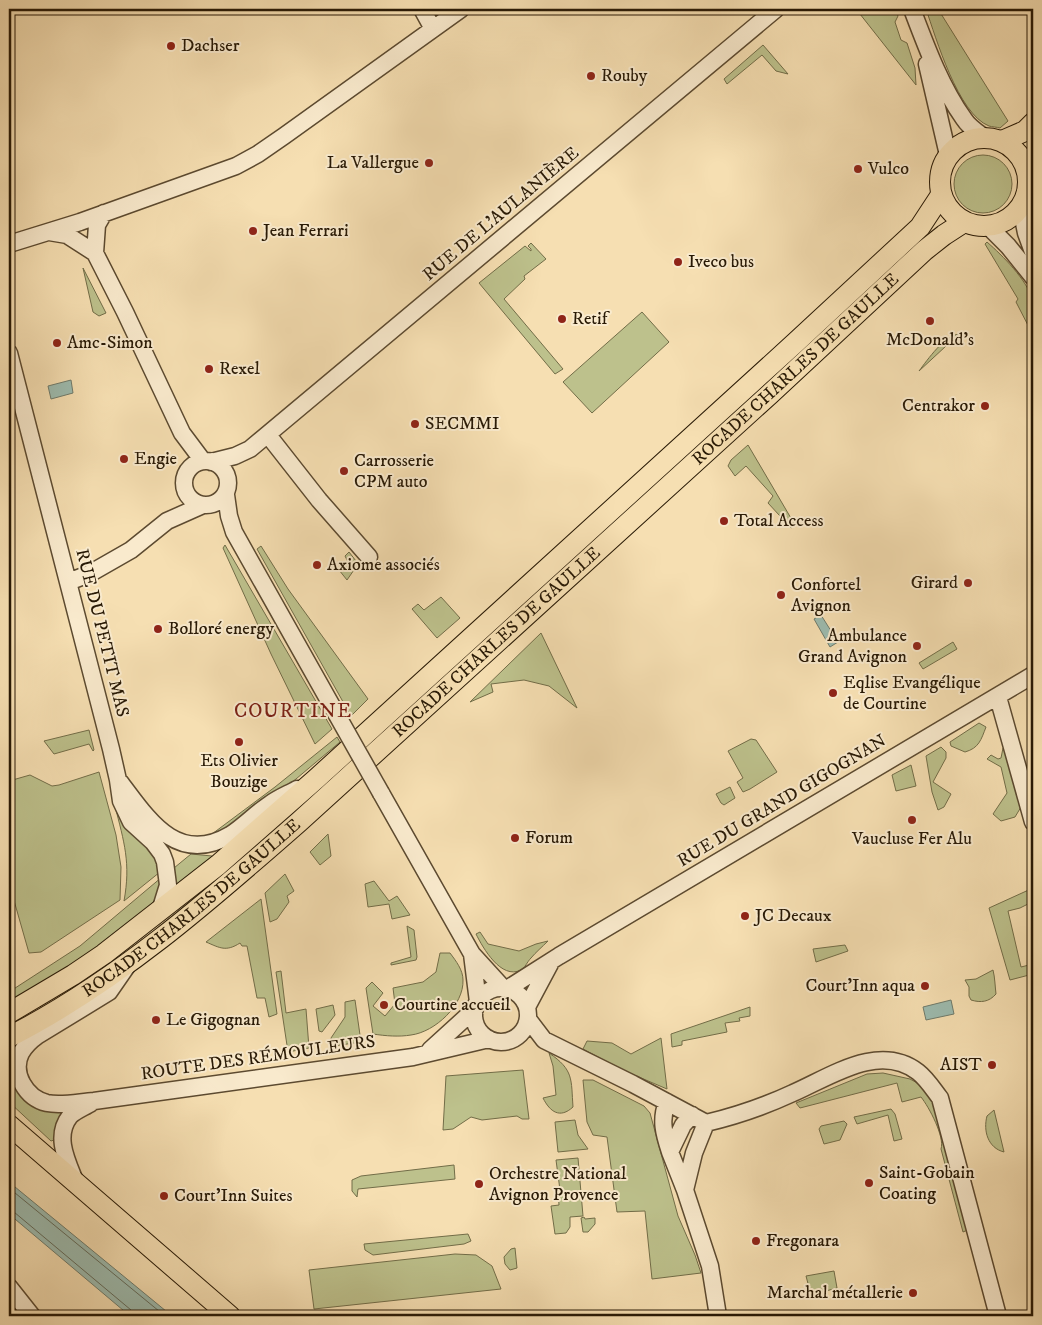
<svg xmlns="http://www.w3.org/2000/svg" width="1042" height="1325" font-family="'IM FELL DW Pica',serif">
<rect width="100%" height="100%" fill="#f6dfb2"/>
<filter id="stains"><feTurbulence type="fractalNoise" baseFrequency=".004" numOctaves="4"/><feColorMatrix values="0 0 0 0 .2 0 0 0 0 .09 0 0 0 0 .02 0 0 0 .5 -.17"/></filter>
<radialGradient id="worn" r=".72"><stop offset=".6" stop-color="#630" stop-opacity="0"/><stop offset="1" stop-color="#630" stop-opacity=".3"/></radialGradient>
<path fill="#bdc18c" stroke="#726d48" d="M856,9H896L898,16L895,22L901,40L907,43L915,68L916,85Z
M926,9H938L1008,121L1000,128C997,127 992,127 989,126C958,114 936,38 926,9Z
M763,45L788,74L776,71L762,55L727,84L724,79Z
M954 184a29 29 0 1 1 58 0a29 29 0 1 1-58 0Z
M987,242C1003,256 1026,279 1033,300C1036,310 1033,325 1033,335L1016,302L1018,299L985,244Z
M531,243L546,259L524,276L525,279L504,299L563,369L555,374L479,283L525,246L531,251V249L528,246Z
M83,268L106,313L99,316L93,312Z
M642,312L669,342L592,413L563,382Z
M959,334L919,371C928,359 944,336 959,334Z
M748,445L795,525L791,528L768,503L773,496L746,466L735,476L728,466L731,460Z
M225,545L332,729L315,744L271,654L223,548Z
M261,546L288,589L368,699L351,716L257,549Z
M349,552L356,561V567L347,580L339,570L348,562L345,556Z
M441,597L460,618L437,638L412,609L418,604L424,610Z
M541,633L577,708L549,686L524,680L491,684L493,692L470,702Z
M953,642L957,649L923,669L919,663Z
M979,723L986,727C981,740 979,748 965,752L951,746L950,742Z
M89,730L94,750L93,751L89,744L54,754L44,741Z
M337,737L340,742L290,784L230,830L212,834L275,787Z
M751,739L756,740L777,772L750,789L743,792L737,782L743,778L728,751Z
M1007,745L1021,807L1015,817L1001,821L993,814L1007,793L1001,767L987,759L991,755L998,759L1001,758L1003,748Z
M941,747L946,752V758L933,782L951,794L944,807L938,810L932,792L926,756Z
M911,765L916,786L896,791L892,775Z
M99,772L116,835L121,867L120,900L41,952L29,953L9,883V781L30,775L52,786L59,785Z
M730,787L735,798L724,805L721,803L716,794Z
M115,806L156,855L160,872L124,901C131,863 124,842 115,806Z
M328,834L331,856L320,865L310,852Z
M191,854L212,856V859L174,889L175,877L174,868Z
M285,874L294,891L287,896L289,902L277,919L270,922L265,893Z
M162,877L164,881L150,909L91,953L42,984L9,1002V992L80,946Z
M374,881L389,901L397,896L410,915L392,919L389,904L368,907L365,884Z
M1033,888V903L1032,902L1020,908L1008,911L1021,967L1033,964V974L1010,980L989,908Z
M261,899L277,1014L269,1017L265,998H257L247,946H242L240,943C226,952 220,948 206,942Z
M407,926L414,930L417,957L416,960L391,965V963L411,957Z
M480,932L488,944L519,951L536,944L548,941C542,947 536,952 531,958C527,962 525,968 521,970C501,980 483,948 476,934Z
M845,945L848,951L816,962L813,949Z
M440,953H450C456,961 463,970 463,980C464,1005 435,1032 411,1035C399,1037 386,1036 373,1034L366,988L372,982L383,993L373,1006L385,1016L395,1004L393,988L423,982L436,972Z
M993,970C995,978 995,986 996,994C989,1002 981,1003 971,1000L969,996V987L965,980L976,979Z
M281,971L286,1013L306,1009L309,1048L288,1052L276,972Z
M355,1000L361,1042L333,1046L331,1038L345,1017V1002Z
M333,1005L335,1015L322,1032L319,1031L316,1009Z
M750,1007V1016L739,1018L740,1021L725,1023L727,1032L682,1041V1045L672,1047L671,1034Z
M661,1038L667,1089L620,1069L583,1049L587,1041L612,1043L631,1054Z
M549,1053C574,1070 571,1079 573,1107C560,1119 550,1112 543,1098L556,1095L553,1066Z
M523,1070L529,1119H522L517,1116L482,1120L471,1117L453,1129L443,1130L446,1076Z
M9,1071H11C19,1110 37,1105 70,1106L57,1139L51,1141L9,1102Z
M883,1073L910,1079L921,1085L934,1102L970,1229L963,1232L941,1149C945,1137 929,1107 921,1097L902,1102L897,1083L800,1108L796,1103L867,1074Z
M583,1080H593L644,1106L650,1113L678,1216L695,1255L701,1273L652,1279L645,1211L617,1212L607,1137L593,1135L587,1122Z
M891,1109L895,1114L902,1139L894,1141L888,1115L857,1124L854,1117Z
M994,1110L1004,1152C988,1148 983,1131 987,1116Z
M575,1120L578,1135L588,1149L558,1152L555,1122Z
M844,1121L847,1124L840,1140L824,1144L819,1129L821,1126Z
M578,1158L583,1216L570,1217V1227L566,1233L555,1234L551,1206L559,1205L558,1191L560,1190L556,1160Z
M454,1165L455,1179L358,1189L357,1197L352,1191V1180L361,1176Z
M584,1217L585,1219L595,1218V1224L588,1232H583L581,1218Z
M468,1234L471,1241L464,1244L373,1255L365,1250L364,1244Z
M515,1248L517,1268L510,1270L505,1264L504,1257L511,1249Z
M455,1254L476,1255L492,1266L501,1289L314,1309L309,1270Z
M834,1271L837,1288L811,1295L806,1276Z"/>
<path fill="#9dbcb0" stroke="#6e7b6c" d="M71,380L73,393L51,399L48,386Z
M821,615L838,642L830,647L814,619Z
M951,1000L954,1014L926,1020L923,1007Z
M9,1182L172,1316H130L9,1214Z"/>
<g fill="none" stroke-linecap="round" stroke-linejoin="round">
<path stroke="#626a5a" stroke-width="1" d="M9,1188L165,1316
M9,1211L14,1212L131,1310L133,1316"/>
<g stroke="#5c4a30" stroke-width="19">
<path id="minor" d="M422,9L433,29
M912,9C926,46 941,87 964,119C969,127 977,132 984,137
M927,64L948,155
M1021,208L1026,233L1033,252
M989,227L1008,246L1033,277
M49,232L67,235L95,253L125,312L182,433L203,461
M9,244L80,222L236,166L258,154L284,136L461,9
M95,253L97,225L104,213
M9,353L111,749L118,780L121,801L131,822L153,842L162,854L165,862L168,885L160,911
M268,435L319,500L369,557
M184 483a22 22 0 1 1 44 0a22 22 0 1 1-44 0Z
M211,462L235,456L250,449L776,9
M226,495L229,516L234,532L337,715
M68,582L89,574L131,550L167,521L203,505
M998,697L1033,822
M120,782C148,819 177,866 230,835C244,826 256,813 270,804C278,798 288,794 297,789
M381,793L472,954L503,988
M472,954L478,1002
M127,966L109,992L37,1036C30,1041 25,1046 21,1053C11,1073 26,1098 47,1103C61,1106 79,1102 94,1101L413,1057L489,1039
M474 1015a27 27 0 1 1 54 0a27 27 0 1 1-54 0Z
M507,989L559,956L1033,675
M527,1007L551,962
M528,1019L544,1040L633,1084L706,1123C736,1116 765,1106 793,1093C830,1077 879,1042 918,1072C927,1079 933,1089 940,1098L998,1316
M430,1050L475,1009
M667,1102C660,1120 664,1134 670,1152
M692,1115L683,1125L670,1152L685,1190L710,1266L718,1316
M75,1181C67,1161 54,1136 70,1116C75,1111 85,1107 91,1103
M685,1190L694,1153L706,1123
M9,1287L32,1316"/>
</g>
<g stroke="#281905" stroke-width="22">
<g id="major">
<circle cx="984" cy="182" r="44"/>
<path d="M1002,141L1025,131L1033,123"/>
<path d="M9,1013L73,975L104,954L218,865L316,779L795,343L920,227L941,195"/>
<path id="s1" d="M9,1037C117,982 209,901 300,821L770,394L925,250L944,235L964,222"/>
<path d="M9,1125L230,1316"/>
</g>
</g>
<use href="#minor" stroke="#f9eacd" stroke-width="16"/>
<use href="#major" stroke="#f6dfb2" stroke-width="20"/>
<g stroke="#5c4a30" stroke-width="19" stroke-linecap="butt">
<path id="minor-bridge" d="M337,715L381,793"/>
</g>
<use href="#minor-bridge" stroke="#f9eacd" stroke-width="16"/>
</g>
<g fill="#8f2418" stroke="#f9eacd" stroke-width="2">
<circle cx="171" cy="46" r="5"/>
<circle cx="591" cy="76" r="5"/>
<circle cx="429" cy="163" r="5"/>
<circle cx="858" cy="169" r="5"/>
<circle cx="253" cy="231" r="5"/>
<circle cx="678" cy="262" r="5"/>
<circle cx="562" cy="319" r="5"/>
<circle cx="930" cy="321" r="5"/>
<circle cx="57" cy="343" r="5"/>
<circle cx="209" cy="369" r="5"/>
<circle cx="985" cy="406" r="5"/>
<circle cx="415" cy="424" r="5"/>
<circle cx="124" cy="459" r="5"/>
<circle cx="344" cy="471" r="5"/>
<circle cx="724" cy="521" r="5"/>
<circle cx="317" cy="565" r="5"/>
<circle cx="968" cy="583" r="5"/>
<circle cx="781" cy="595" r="5"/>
<circle cx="158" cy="629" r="5"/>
<circle cx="917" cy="646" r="5"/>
<circle cx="833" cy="693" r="5"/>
<circle cx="239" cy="742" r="5"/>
<circle cx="912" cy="820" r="5"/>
<circle cx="515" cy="838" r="5"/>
<circle cx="745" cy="916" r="5"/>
<circle cx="925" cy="986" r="5"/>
<circle cx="384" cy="1005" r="5"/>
<circle cx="156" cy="1020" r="5"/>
<circle cx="992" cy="1065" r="5"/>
<circle cx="869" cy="1183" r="5"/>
<circle cx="479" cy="1184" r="5"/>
<circle cx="164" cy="1196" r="5"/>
<circle cx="756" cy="1241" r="5"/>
<circle cx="913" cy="1293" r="5"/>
</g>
<g text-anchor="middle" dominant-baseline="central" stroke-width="4" stroke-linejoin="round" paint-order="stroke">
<g font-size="18" fill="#281905" stroke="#f9eacd" text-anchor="start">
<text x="181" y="46">Dachser</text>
<text x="601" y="76">Rouby</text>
<text x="419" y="163" text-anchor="end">La Vallergue</text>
<text x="868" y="169">Vulco</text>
<text x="263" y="231">Jean Ferrari</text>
<text x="688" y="262">Iveco bus</text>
<text x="572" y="319">Retif</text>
<text x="930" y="340" text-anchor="middle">McDonald's</text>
<text x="67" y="343">Amc-Simon</text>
<text x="219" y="369">Rexel</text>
<text x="975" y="406" text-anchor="end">Centrakor</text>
<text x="425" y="424">SECMMI</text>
<text x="134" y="459">Engie</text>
<text x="354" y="461">Carrosserie<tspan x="354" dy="21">CPM auto</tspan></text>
<text x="734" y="521">Total Access</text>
<text x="327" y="565">Axiome associés</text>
<text x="958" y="583" text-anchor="end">Girard</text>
<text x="791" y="585">Confortel<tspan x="791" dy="21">Avignon</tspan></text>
<text x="168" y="629">Bolloré energy</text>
<text x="907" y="636" text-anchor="end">Ambulance<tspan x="907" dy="21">Grand Avignon</tspan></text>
<text x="843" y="683">Eqlise Evangélique<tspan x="843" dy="21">de Courtine</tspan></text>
<text x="239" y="761" text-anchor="middle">Ets Olivier<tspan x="239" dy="21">Bouzige</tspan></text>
<text x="525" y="838">Forum</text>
<text x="912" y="839" text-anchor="middle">Vaucluse Fer Alu</text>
<text x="755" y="916">JC Decaux</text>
<text x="915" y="986" text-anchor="end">Court'Inn aqua</text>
<text x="394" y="1005">Courtine accueil</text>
<text x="166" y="1020">Le Gigognan</text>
<text x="982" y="1065" text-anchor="end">AIST</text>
<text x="879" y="1173">Saint-Gobain<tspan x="879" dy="21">Coating</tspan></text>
<text x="489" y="1174">Orchestre National<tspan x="489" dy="21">Avignon Provence</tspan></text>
<text x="174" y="1196">Court'Inn Suites</text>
<text x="766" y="1241">Fregonara</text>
<text x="903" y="1293" text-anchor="end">Marchal métallerie</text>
</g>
<g font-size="18" fill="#281905" stroke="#f9eacd">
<text transform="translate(501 214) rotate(-40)">RUE DE L'AULANIÈRE</text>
<text stroke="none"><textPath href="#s1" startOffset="1034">ROCADE CHARLES DE GAULLE</textPath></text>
<text transform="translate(102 633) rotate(76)">RUE DU PETIT MAS</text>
<text stroke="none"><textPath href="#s1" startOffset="629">ROCADE CHARLES DE GAULLE</textPath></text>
<text transform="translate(782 801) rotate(-31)">RUE DU GRAND GIGOGNAN</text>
<text stroke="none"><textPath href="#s1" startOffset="224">ROCADE CHARLES DE GAULLE</textPath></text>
<text transform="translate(258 1058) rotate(-8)">ROUTE DES RÉMOULEURS</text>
</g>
<g font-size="20" letter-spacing="1" fill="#7a1f14" stroke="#f9eacd">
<text x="293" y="711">COURTINE</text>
</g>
</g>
<rect width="1042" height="1325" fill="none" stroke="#f6dfb2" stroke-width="30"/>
<rect x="10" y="10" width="1022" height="1305" fill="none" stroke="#281905" stroke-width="2.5"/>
<rect x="15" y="15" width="1012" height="1295" fill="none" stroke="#281905"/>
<rect width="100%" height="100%" filter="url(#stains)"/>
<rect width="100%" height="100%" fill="url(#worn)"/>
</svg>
